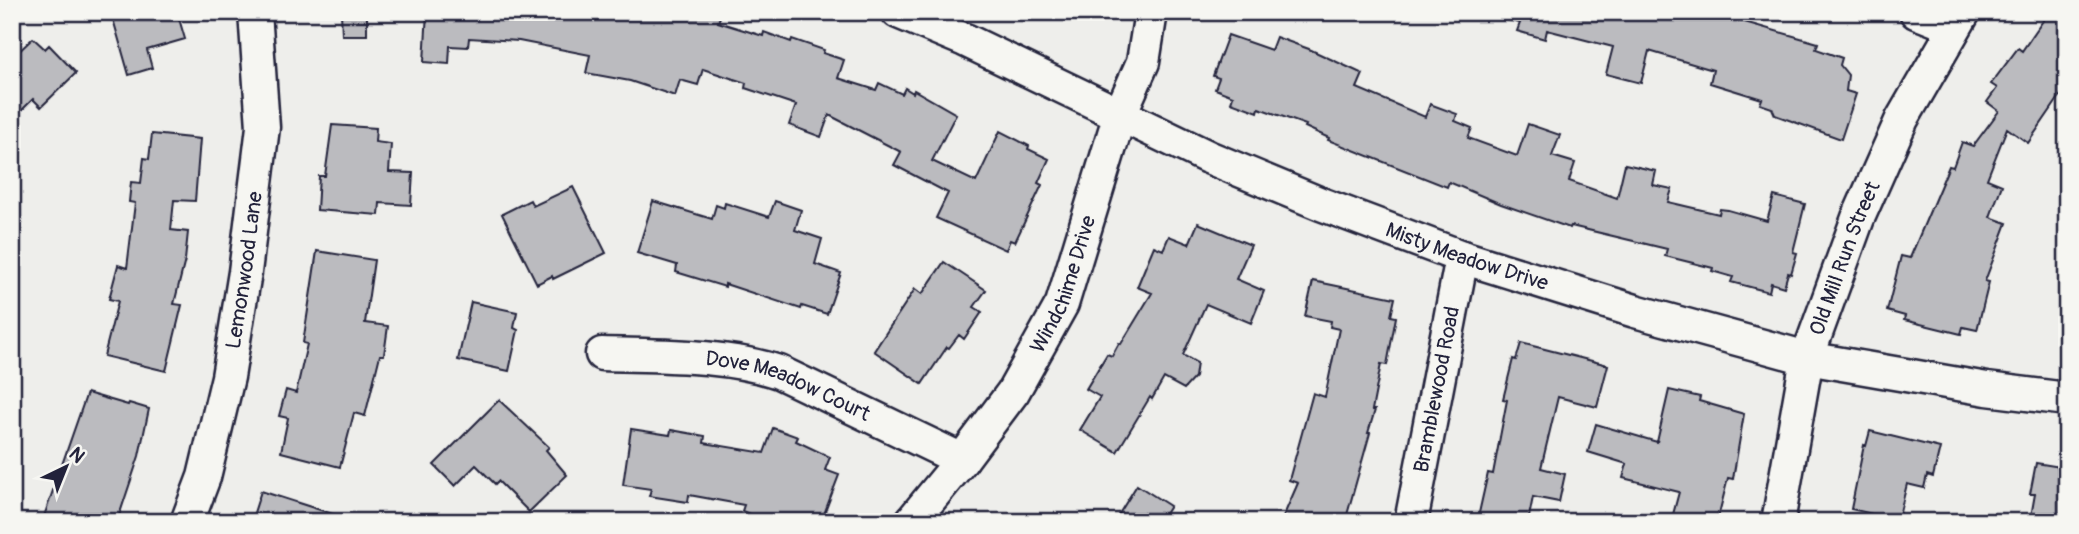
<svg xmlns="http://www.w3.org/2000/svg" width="2079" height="534" font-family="Pangolin,sans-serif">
<rect width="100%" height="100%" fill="#eeeeeb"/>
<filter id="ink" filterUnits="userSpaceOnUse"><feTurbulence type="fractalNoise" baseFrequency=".0143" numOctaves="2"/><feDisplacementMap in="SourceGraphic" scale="14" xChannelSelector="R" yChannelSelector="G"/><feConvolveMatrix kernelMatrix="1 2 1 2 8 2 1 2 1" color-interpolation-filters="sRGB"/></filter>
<g filter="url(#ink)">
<path fill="#bbbbbf" stroke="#22223b" stroke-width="2" d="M111,12H177L185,39L147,50L152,68L129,75Z
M341,12H367V35H342Z
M427,12H706L720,17L718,22L763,36L764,32L791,42L792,39L824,50L823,53L844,60L838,78L876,90L879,83L902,94L905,88L913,93L914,90L956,114L932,161L976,182L1000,131L1029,146L1028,149L1049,159L1038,183L1042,185L1015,242L1010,240L1006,250L936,218L948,193L894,165L901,152L829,115L821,137L789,125L796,105L745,88L746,83L703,69L698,85L680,80L675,96L630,81L586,73L590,55L519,41L469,38L468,47L450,46L449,64L424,62Z
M1508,12H1736L1734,19L1818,43L1816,49L1842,58L1840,65L1848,75L1846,91L1856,94L1841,139L1775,115L1772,108L1760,104L1762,99L1710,83L1713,70L1649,51L1641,83L1606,74L1613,47L1547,30L1545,39L1517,31L1520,23L1507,20Z
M2049,12H2067V86L2028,143L2007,128L1987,179L2002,185L1990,217L2007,223L1985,281L1989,282L1977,330L1963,327L1961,334L1904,320L1905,316L1887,311L1901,256L1910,258L1949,166L1953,167L1962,142L1973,146L1999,111L1987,102L1997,88L1991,84L2018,48L2022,51Z
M1228,35L1271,50L1276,37L1309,49L1363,74L1357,88L1425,117L1430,104L1457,114L1455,121L1472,128L1468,138L1517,156L1528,124L1560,135L1552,156L1575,163L1569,181L1617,198L1625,164L1656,171L1653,185L1672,189L1668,202L1719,214L1720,209L1728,210L1767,221L1774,196L1805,204L1793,252L1797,253L1791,274L1788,273L1784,287L1771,283L1769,292L1731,282L1733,277L1712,271L1713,268L1665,256L1667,249L1571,226L1570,228L1501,204L1449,182L1447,187L1328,140L1329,138L1305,127L1306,125L1259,108L1258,112L1231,102L1233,96L1215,89L1219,78L1213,76Z
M33,38L45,49L49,45L76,73L41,107L33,99L12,120V58Z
M332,125L376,128L375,142L391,144L389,172L413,173L411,205L380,203L379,215L317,210L319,176H325Z
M152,134L200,139L195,201L174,200L171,230L188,232L185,260L174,304L182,305L166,371L104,356L118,301L109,299L118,265L127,268L135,203L129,202L131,182L141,183L144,158L149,159Z
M573,187L606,253L553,279L552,276L537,284L502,214L530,200L533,206Z
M653,201L712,219L716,205L724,208L725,203L769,217L775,201L801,210L795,230L822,239L815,264L841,273L827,314L802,306L801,309L725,284V287L676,272L677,265L637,253Z
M1198,223L1251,245L1236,279L1264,291L1251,323L1206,304L1183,355L1197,363L1195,377L1184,389L1164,378L1152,399L1150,397L1117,452L1080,430L1100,397L1086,389L1107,354L1112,356L1119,343L1121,344L1152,293L1137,287L1154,246L1163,250L1169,236L1189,244Z
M317,251L374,260L365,323L388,326L384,355H380L365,416L354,413L340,467L281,452L288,418L279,416L286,390L296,393L307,344L303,343Z
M944,262L986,290L974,307L982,312L964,339L959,335L949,348L947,347L922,384L874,351L915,289L922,294Z
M1313,281L1395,298L1391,316L1396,317L1387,365L1381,364L1372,410H1375L1368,433H1370L1345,522H1281L1298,483L1289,480L1313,393L1325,397L1339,329L1330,327L1331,321L1305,316Z
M471,302L517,312L514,328L518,330L509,371L458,360Z
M1521,343L1608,365L1597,407L1558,397L1541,468L1565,474L1559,502L1533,497L1528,522H1477L1488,473L1493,474L1507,400L1503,399L1513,359L1516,360Z
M1669,390L1700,397L1699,401L1744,414L1733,479L1728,478L1717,522H1671L1679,492L1623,478L1627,464L1588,452L1596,424L1657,442Z
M87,393L128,405L129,403L149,409L139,456L117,522H42Z
M499,400L549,447L546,450L567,475L529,512L498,481L495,484L476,465L455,486L434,465Z
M773,428L798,437L796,441L830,457L825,470L839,475L821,522H769L742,511L744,505L689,495L688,502L649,496L651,489L623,485L631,429L670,435L671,430L705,436L704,443L764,453Z
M1870,431L1940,448L1933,477L1927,475L1924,488L1907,484L1898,520L1851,509L1864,445L1866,446Z
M2036,463L2067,468V522H2030L2035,494H2030Z
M1137,485L1170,506L1160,522H1114Z
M261,491L342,517L341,522H251Z"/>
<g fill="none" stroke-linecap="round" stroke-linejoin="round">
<g stroke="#22223b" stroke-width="37">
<g id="minor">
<path id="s1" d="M898,12L965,40L1208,157L1321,204L1462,257L1635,311L1807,358L1987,389L2067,399"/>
<path d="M1916,12L1954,27"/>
<path id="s2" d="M602,354C661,356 722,354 779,372L962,460"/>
<path id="s3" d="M187,522L204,477L228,377L245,272L263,127L255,12"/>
<path id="s4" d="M911,522L962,460L1013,392L1062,304L1120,114L1143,62L1151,12"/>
<path id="s5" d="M1411,522L1462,257"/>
<path id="s6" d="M1778,522L1807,358L1858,218L1902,119L1964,12"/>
</g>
</g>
<use href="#minor" stroke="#f6f6f2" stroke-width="32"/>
</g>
</g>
<g text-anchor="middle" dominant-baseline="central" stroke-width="5" stroke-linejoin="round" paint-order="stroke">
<g font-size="21" fill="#22223b" stroke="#f6f6f2">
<text stroke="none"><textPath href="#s1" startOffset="620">Misty Meadow Drive</textPath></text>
<text stroke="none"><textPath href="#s6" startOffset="273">Old Mill Run Street</textPath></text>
<text stroke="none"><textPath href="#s3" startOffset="259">Lemonwood Lane</textPath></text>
<text stroke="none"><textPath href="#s4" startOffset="285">Windchime Drive</textPath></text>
<text stroke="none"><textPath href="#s2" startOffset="191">Dove Meadow Court</textPath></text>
<text stroke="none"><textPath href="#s5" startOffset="135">Bramblewood Road</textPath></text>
</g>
</g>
<rect width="2079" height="534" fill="none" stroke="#f6f6f2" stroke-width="42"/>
<rect x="21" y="21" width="2037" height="492" fill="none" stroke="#22223b" stroke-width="2.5" filter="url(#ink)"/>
<g transform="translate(66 467) rotate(43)" stroke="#f6f6f2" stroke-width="5" paint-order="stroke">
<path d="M0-5L12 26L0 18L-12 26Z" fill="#22223b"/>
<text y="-10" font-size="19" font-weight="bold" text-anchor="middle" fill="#22223b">N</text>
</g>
</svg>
